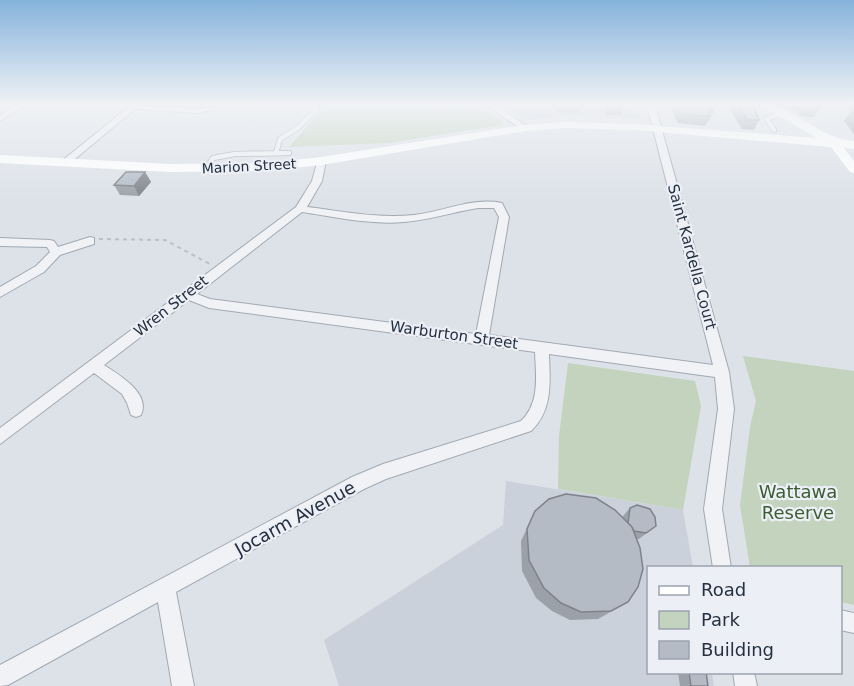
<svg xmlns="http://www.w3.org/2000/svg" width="854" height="686" font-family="'DejaVu Sans',sans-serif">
<rect width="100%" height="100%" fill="#dde2e8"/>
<path fill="#cbd1da" d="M502,105H637L640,119L562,115L532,120L525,119Z
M506,481L683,510L693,567L648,568V672L712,673L714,686H339L324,640L503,525Z"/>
<path fill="#c3d3bd" d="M311,105H431L434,110L479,106L503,122L502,125L388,143L289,147L323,108Z
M743,356L854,371V605L841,602L840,568L750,567L740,505L750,427L756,401Z
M568,363L695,381L701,406L683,510L558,489L559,436Z"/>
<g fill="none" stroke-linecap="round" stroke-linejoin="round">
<g stroke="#a2a9b2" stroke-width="6">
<path id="service" d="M774,130L767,119L779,114
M276,153L280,139L299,127L316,109
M206,169L213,158L235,154L289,153"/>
</g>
<g stroke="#a2a9b2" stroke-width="2">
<path id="minor" d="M16,105H25L0,121V115Z
M131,105L198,109L236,105L198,113L135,109L69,164H63V160Z
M487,105H496L529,128L522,130Z
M647,105H655L729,372L734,409L722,509L731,568H713L704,509L718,409L715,377L549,354C550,382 553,410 531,431L386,479L364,489L176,592L194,686H172L158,602L8,685L0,686V665L352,477L383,464L521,421C540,403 536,376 535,352L209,308L189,300L104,365C119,375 151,393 141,415L136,417L131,415L127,403L122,394L94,373L0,444V428L296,207L312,181L318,159L326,161L322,181L307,207C342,211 378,219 414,215C443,212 472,197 502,203L509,217L489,335L713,365ZM478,208H494L499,217L476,334L210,299L197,294L302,212C336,217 370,225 404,222C430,220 453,212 478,208Z
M90,237L94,238V244L60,255L44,272L0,297V287L36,266L50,252L47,247L0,246V238L50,240L54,241L58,247Z
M840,610L854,613V633L840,630Z
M733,672H754L757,686H735Z"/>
</g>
<path stroke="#bbc0c7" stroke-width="2" stroke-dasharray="4 4" stroke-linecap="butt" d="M99,239L165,240L210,264"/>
<use href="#service" stroke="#f0f2f6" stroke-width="4.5"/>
<use href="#minor" fill="#f0f2f6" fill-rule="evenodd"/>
<path fill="#fff" fill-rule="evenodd" d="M760,105C794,105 819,139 854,141V149L844,148L854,161V173L850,172L831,147L634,130L564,128L525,131L321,165L267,171L171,172L0,163V155L171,164L267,163L321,157L525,125L564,122L634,124L817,138Z"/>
</g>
<path fill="#9ba1a9" d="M556,105H580L578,113L556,112Z
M605,105H624V106L621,115H607Z
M673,105H708L713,112L709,121H708L705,126L678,123L671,109Z
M727,105H753L759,120L754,130L742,129Z
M787,105H818L820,108L814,117L800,116L797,111H791Z
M843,105H854V134L844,121L850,112H851Z
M145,172L151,182L139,196L120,195L114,185Z
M630,508L648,532L639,539H637L628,602L598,619L570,620L552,611L536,598L522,571L521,541L535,511L623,518V516Z
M678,672H706L708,686H680Z"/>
<path fill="#7e838a" d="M145,172L151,182L139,196L134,186Z"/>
<path fill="#b4bbc5" stroke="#7e838a" stroke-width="1.5" d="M677,105H708L713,112H708L710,116L682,114Z
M738,105H753L759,120H747Z
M805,105H818L820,108L806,106Z
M126,172H145L134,186L114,185Z
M566,494L596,498L615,510L632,527L640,548L643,569L638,587L628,602L611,611L581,612L561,603L544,588L529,560L527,529L535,511L549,499Z
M637,505L650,509L655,517L656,526L646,533L634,531L632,527L628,523L630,508Z
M689,672H706L708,686H691Z"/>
<linearGradient id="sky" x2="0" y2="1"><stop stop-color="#86b3dc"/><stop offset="0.52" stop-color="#f0f2f5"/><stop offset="1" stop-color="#f0f2f5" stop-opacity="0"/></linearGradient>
<rect width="854" height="201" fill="url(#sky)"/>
<g text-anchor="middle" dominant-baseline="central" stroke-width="4.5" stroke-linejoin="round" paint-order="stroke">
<g font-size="14" fill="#253040" stroke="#ecf0f6">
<text transform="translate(249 166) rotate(-3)">Marion Street</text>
</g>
<g font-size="15" fill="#253040" stroke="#ecf0f6">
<text transform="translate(692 257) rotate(75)">Saint Kardella Court</text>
<text transform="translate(171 306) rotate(-38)">Wren Street</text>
<text transform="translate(454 335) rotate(8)">Warburton Street</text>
</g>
<g font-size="18" fill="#3b5d31" stroke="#ecf0f6">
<text x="798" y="491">Wattawa<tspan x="798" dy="21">Reserve</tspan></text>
</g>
<g font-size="18" fill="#253040" stroke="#ecf0f6">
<text transform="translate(295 518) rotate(-29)">Jocarm Avenue</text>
</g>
</g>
<rect x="647" y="566" width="195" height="108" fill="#ecf0f6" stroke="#9ca3ad" stroke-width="1.5"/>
<rect x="659" y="586" width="30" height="9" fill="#ffffff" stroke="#9ca3ad" stroke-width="1.5"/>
<text x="701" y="596" font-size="18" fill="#253040">Road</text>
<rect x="659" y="611" width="30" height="18" fill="#c3d3bd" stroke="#9ca3ad" stroke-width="1.5"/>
<text x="701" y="626" font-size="18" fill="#253040">Park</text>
<rect x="659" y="641" width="30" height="18" fill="#b4bbc5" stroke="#9ca3ad" stroke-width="1.5"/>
<text x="701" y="656" font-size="18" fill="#253040">Building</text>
</svg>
